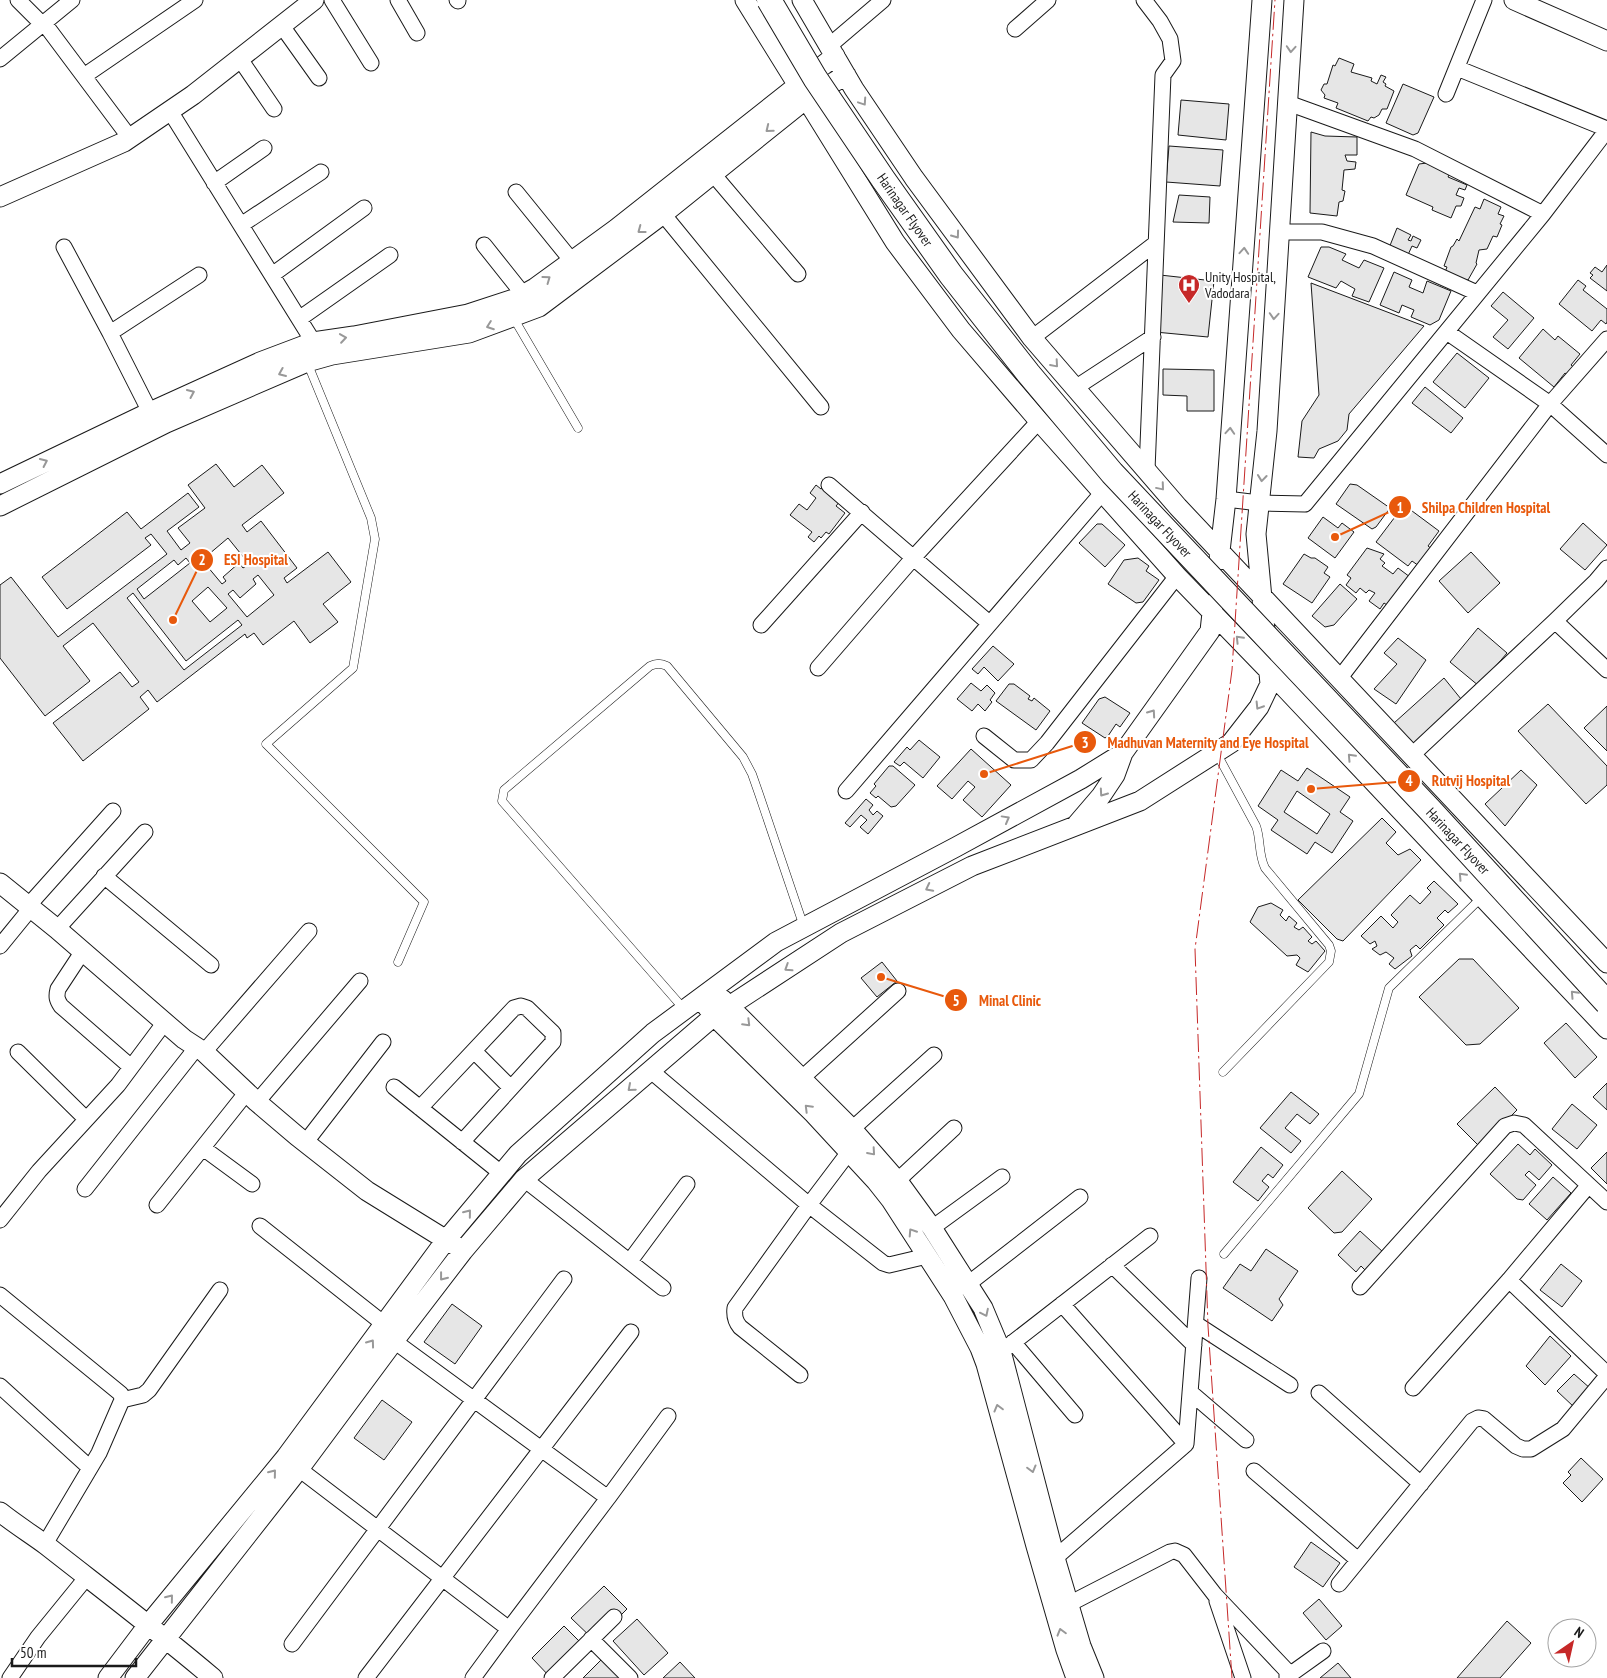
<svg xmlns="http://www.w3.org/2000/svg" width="1607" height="1678" font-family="'PT Sans Narrow',sans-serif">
<rect width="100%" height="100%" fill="#fff"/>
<path fill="#e6e6e6" stroke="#1a1a1a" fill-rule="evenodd" d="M1339,58L1354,64L1351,72L1372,78L1371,81L1377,84L1381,75L1386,77L1383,82L1386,84L1385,86L1394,91L1387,109H1382L1379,115L1374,118L1371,117L1368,121L1336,108L1338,103L1324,98L1325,95L1321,90L1324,84H1327L1333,65L1335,66Z
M1403,84L1434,97L1418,133L1413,135L1386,123Z
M1181,100L1229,104L1226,140L1178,135Z
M1311,132L1325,136L1357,137V155H1345L1347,161L1356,162L1355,169L1344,170L1342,190L1345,191L1343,201L1339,202L1337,216L1310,213Z
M1169,146L1223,150L1220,186L1166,182Z
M1427,163L1450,173L1448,177L1467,185L1465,190L1459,188L1456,195L1464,198L1461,206H1456L1451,218L1432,210L1433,207L1406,195L1419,164Z
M1179,195L1210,197L1209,223L1173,222Z
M1484,199L1501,207L1498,214L1504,216L1500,224L1502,225L1497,237L1493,236L1487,249L1479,250L1476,263L1477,264L1468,280L1443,277L1447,267L1444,266L1451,247L1453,246L1457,239L1459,241L1475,207L1480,209Z
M1397,228L1411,235L1408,240L1411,241L1413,236L1421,240L1417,248L1412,246L1407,257L1389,248Z
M1321,247H1329L1346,254L1342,260L1359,268L1364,260L1384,268L1369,302L1352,296L1355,289L1341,281L1336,288L1308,277Z
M1607,265V291L1590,278L1593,275L1590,273L1595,267L1602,272Z
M1394,272L1412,280L1409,287L1423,293L1427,281L1451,291L1439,320L1430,325L1411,317L1414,310L1402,305L1399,313L1380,305Z
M1160,275L1214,281L1208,337L1155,332Z
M1578,280L1586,286L1583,290L1607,309V322L1606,324L1601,320L1592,331L1559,304Z
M1311,283L1424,326L1349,414L1347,430L1338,441L1319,449L1314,458L1298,457L1302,421L1319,395Z
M1503,292L1534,318L1508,349L1493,337L1508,320L1491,306Z
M1543,329L1555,340L1558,336L1580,354L1571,365L1576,369L1570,377L1565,373L1554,387L1519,358Z
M1457,353L1489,378L1465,408L1433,382Z
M1163,369L1214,370V411H1187V396L1163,395Z
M1425,387L1463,418L1451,433L1412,403Z
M216,464L234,487L262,465L284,493L242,525L247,532L261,521L297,568L284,578L287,583L328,552L351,582L323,604L338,622L310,643L294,621L263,645L254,633L247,638L245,634L157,702L148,690L140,697L149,709L83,761L53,723L120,672L132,687L139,682L93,623L63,646L90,681L45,716L0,658V585L11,577L58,637L167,554L151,534L145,538L151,545L67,609L42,577L127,512L141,529L188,493L199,507L167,531L181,550L190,543L178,528L205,508L188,485ZM228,538L249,564L243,568L239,563L223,577L226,581L222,584L202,560ZM186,558L190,563L144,599L137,589L174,560L178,565ZM258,575L274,595L247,617L228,594L233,590L240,598L256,584L253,579ZM208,587L227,608L210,622L192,601ZM133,593L186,661L238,620L242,625L184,670L127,598Z
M1350,484L1357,485L1390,508L1376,527L1372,529L1336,504Z
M816,485L821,489L823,486L841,500L836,506L845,513L829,534L826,532L821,538L819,536L814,542L808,537L812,532L790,515L799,504L807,510L816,498L810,493Z
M1404,505L1439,531L1428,546L1432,549L1419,566L1412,561L1408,566L1376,542Z
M1323,517L1338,528L1342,523L1354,532L1335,558L1308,538Z
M1583,523L1607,545L1585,570L1560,549Z
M1097,524H1102L1125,545L1105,567L1079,543Z
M1367,548L1384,554L1380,559L1385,563L1382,566L1393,574L1398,568L1410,577L1387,605L1384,603L1380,609L1369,601L1375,593L1369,590L1366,593L1360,588L1356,593L1346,585L1351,578L1347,575Z
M1471,552L1500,583L1468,613L1439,581Z
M1304,554L1311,558H1315L1328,567L1324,573L1330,577L1312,603L1283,584Z
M1138,558L1149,566L1146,571L1159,580L1143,602L1136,603L1108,584L1124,560Z
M1340,584L1357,599L1334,625L1325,627L1312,616Z
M1478,628L1507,653L1479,686L1450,662Z
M1398,638L1426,660L1396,704L1374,689L1397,664L1384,653Z
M993,646L1014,664L998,681L984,667L978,674L972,669Z
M1444,678L1461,699L1415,745L1394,723Z
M971,683L981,691L987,685L995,693L990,700L992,702L985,711L978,704L972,711L957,699Z
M1009,684H1014L1030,696L1028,699L1032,701L1034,698L1050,711L1036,730L996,701Z
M1105,697L1130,713L1120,727L1116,724L1108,736L1105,738L1082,723L1099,699Z
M1548,704L1607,766V785L1586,804L1518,731Z
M1607,706V751L1584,728Z
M919,740L940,757L923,778L904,762L900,766L894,762L907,747L910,750Z
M971,749L1011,785L982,817L963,800L975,787L968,781L952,799L937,786Z
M889,766H893L915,785L896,806L891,807L878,796L876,798L870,793L876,786L874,784Z
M1307,768L1350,797L1340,812L1353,821L1332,853L1315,842L1307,854L1271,830L1278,820L1258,806L1281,770L1298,781ZM1297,791L1330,814L1317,834L1284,812Z
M1521,770L1537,785L1505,826L1485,804Z
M866,799L873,805L869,810L873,815L877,811L883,816L868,834L860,827L867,820L861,815L850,827L845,823Z
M1382,818L1396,832L1386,843L1398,855L1410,849L1421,860L1343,941L1337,939L1298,900Z
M1434,881L1458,904L1448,913L1445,910L1437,918L1444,925L1420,949L1416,945L1410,950L1412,956L1395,969L1389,964L1394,958L1386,952L1380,955L1372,949L1377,946L1375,941L1370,944L1361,936L1381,916L1393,928L1398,922L1391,915L1410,895L1420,904L1431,892L1427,888Z
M1271,903L1283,910L1280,915L1286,921L1289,916L1297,923L1294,927L1299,930L1303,927L1312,937L1308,941L1312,944L1316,941L1325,951L1308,972L1296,965L1300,958L1297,955L1287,956L1250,922L1258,907Z
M1459,959H1473L1519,1008L1480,1044L1466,1045L1419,997Z
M882,962L897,981L877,997L861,978Z
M1566,1023L1597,1057L1575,1078L1544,1043Z
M1607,1083V1110L1593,1097Z
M1495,1087L1517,1110L1480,1147L1457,1124Z
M1291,1092L1319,1114L1310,1124L1297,1114L1285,1128L1301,1141L1291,1153L1260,1128Z
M1572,1104L1597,1125L1577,1149L1552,1129Z
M1518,1144L1530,1155L1535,1149L1552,1165L1539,1180L1529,1171L1525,1175L1536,1185L1523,1200L1517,1199L1490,1174Z
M1261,1147L1283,1165L1273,1178L1268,1174L1262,1181L1269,1187L1258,1201L1233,1182Z
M1607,1152V1184L1591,1168Z
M1342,1171L1372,1199L1342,1232L1334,1233L1308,1208Z
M1553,1177L1571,1193L1547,1220L1529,1204Z
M1360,1231L1383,1252L1366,1271L1361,1266L1356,1272L1338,1255Z
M1266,1249L1298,1271L1279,1299L1283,1305L1272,1321L1223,1288L1240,1264L1251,1271Z
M1561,1264L1582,1281L1562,1307L1540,1290Z
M452,1304L482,1326L455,1364L424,1342Z
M1550,1336L1571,1356L1545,1385L1526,1366Z
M1574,1374L1591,1389L1574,1407L1557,1391Z
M382,1400L412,1422L384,1460L354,1438Z
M1581,1458L1603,1479L1582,1502L1563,1483L1571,1475L1568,1472Z
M1311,1542L1340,1563L1323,1587L1294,1567Z
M604,1586L627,1609L595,1641L571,1618Z
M1319,1599L1342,1626L1326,1640L1303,1613Z
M637,1619L668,1653L644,1675L613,1641Z
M1507,1621L1531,1643L1500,1678H1457Z
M564,1626L588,1650L551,1678L532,1658Z
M602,1659L620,1678H583Z
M680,1662L695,1678H663Z
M1338,1663L1351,1678H1320Z"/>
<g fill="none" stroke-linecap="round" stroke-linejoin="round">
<g stroke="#1a1a1a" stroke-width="9">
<path id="service" d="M513,317L578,428
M307,362L371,518L375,539L353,668L266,744L424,902L398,962
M1216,752L1256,826C1261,839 1258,854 1265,868L1329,945L1331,951L1329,962L1223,1072
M684,1009L502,801L504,790L650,666C656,663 661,663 667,666L743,757L752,774L759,794L804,927
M1224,1254L1359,1094L1389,988L1482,897"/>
</g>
<g stroke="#1a1a1a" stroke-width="17">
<path id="minor" d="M18,0L42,24
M332,0L371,63
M398,0L417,33
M457,0L458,1
M1144,0L1160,21L1170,39L1173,61L1163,75L1147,470
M44,23L130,138
M282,26L319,78
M1015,29L1048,0
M829,46L883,0
M0,59L72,0
M240,59L274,109
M1457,68L1607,129
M84,76L195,0
M1446,94L1484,0
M1288,103L1415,149L1543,214
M170,111L319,351
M713,174L798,274
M214,183L264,148
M516,192L572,261
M663,214L821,407
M241,225L321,172
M1279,232H1322L1373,246L1477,293
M484,245L523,294
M64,247L110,333L150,412
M272,275L364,208
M299,319L390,255
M1447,332L1550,404L1607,455
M110,333L199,275
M1032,338L1156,243
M1075,388L1153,337
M829,485L989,623
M1226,499L1259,503L1305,504L1543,214L1607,130
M1555,621L1607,670
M761,625L862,512
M818,668L914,557L1039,421
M1339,679L1550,404L1607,339
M984,736L1014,760H1031L1047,743L1177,576
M1411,756L1555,621L1596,581L1607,568
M846,791L1103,492
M104,876L211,965
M28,906L113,811
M57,929L145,832
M0,946L31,908
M83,951L58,989C56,997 57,1000 61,1006L131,1067
M474,1051L511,1088
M18,1052L86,1119
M204,1052L309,931
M651,1071L809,1205L883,1263L889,1265L927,1256
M802,1078L898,991
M394,1087L501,1173
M257,1102L360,981
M420,1108L514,1008L521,1006L527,1008L553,1033V1042L462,1142
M852,1129L934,1055
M305,1143L383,1042
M203,1148L252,1184
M524,1179L663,1288
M897,1181L954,1128
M85,1189L197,1047
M157,1205L247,1092
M0,1220L39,1171L118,1085L165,1022
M260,1226L384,1324
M932,1228L1002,1177
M630,1261L687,1184
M1112,1265L1194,1345
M1509,1280L1607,1374
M968,1284L1080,1197
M1360,1287L1505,1126L1514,1123L1524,1125L1607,1202
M0,1295L121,1394L122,1400L99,1453L45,1544
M1196,1324L1290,1385
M394,1341L608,1498L668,1416
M1013,1342L1075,1415
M993,1358L1150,1236
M800,1375L740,1327C735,1321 734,1316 735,1308L809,1205L849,1152
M0,1386L90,1468
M1413,1388L1509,1280L1588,1186
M1190,1392L1246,1440
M1319,1393L1421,1484
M122,1400L143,1395L149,1390L220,1290
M1186,1444L1199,1278
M299,1469L509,1629L608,1498
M1254,1471L1358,1560
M1055,1558L1186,1444L1062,1304
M1339,1584L1472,1421L1478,1418L1484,1419L1516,1446L1523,1449H1531L1563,1429L1607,1376
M1217,1601L1243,1678
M1069,1604L1170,1552L1175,1551L1184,1555L1215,1595L1287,1671V1678
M591,1639L630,1678
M292,1644L564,1279
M1288,1676L1323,1651
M10,1678L38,1637L86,1578
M366,1678L631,1332
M473,1678L509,1629
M552,1678L614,1617"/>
</g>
<g stroke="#1a1a1a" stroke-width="21">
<path id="tertiary" d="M745,0L895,242L961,330L1039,421L1177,576L1269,671L1607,1029
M802,0L854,89L914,178L1032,338L1178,507L1607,963
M1514,0L1607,41
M0,197L124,142L193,95L314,0
M0,484L150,412L260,362L313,342L354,336L468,314L517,298L535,288L616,229L835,56
M0,506L166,423L307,362L332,355L469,333L539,307L663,214L806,99L846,75
M1219,560L1226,499L1262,0
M1077,824L1101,796L1115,775L1123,753L1210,631L1213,604
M0,883L57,929L184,1039L204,1052L257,1102L297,1136L367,1191L456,1246
M722,999L852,1129L900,1184L932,1228L983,1308L1001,1351L1055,1558L1081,1646L1094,1678
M707,1007L714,1016L814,1114L876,1181L891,1200L953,1296L980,1348L986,1364L1036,1546L1066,1650L1076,1678
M0,1512C15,1524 31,1534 46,1545C102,1589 159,1632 213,1678
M108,1678L148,1625L286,1457L446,1240L518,1154L653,1033L776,942L956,847L1081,779L1123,753
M135,1678L299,1469L394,1341L463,1251L524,1179L714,1016L841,933L972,866L1140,801L1231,743L1259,707L1270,684L1256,534L1267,431L1294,0"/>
</g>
<use href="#service" stroke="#fff" stroke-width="8"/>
<use href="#minor" stroke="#fff" stroke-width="15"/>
<use href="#tertiary" stroke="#fff" stroke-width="19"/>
<g stroke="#1a1a1a" stroke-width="26" stroke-linecap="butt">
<path id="primary-bridge" d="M769,0L815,78L883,179L951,275L1028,373L1112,473L1431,811L1607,1003"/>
</g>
<use href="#primary-bridge" stroke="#fff" stroke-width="24"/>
<path stroke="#c62828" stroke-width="1" stroke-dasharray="18 4 2.5 4" stroke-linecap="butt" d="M1232,1678L1208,1326L1195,949L1232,670L1275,0"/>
</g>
<defs><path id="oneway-chevron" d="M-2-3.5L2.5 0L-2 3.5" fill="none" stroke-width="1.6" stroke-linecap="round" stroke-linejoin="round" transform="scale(1.25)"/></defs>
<g stroke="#989898">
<use href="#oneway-chevron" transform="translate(1291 49) rotate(94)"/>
<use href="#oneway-chevron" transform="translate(863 102) rotate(56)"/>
<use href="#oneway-chevron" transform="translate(769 129) rotate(141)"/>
<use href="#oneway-chevron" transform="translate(641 230) rotate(143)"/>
<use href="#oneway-chevron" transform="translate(956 235) rotate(54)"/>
<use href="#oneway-chevron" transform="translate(1244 251) rotate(-86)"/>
<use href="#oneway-chevron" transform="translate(547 279) rotate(-36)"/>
<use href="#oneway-chevron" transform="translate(1274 316) rotate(94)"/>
<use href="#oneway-chevron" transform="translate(490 326) rotate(160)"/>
<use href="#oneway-chevron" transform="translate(343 338) rotate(-8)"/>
<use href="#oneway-chevron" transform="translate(1055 364) rotate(49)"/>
<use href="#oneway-chevron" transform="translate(282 373) rotate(157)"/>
<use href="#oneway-chevron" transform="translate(191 393) rotate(-24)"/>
<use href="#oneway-chevron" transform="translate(1230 431) rotate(-86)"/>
<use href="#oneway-chevron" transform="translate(44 462) rotate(-25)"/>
<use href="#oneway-chevron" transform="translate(1262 478) rotate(96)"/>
<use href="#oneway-chevron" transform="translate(1161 487) rotate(50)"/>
<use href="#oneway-chevron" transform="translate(1239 639) rotate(-134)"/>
<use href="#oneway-chevron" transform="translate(1259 706) rotate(122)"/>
<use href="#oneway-chevron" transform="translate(1152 713) rotate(-55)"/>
<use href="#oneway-chevron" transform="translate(1351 757) rotate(-133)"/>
<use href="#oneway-chevron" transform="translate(1103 793) rotate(125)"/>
<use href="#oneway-chevron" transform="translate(1006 819) rotate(-29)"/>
<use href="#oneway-chevron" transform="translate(1462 876) rotate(-133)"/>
<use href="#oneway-chevron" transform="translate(929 888) rotate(153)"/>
<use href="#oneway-chevron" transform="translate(788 968) rotate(147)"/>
<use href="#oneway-chevron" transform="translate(1574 994) rotate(-133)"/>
<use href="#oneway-chevron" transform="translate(747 1023) rotate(45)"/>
<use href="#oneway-chevron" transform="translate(631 1088) rotate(139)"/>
<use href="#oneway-chevron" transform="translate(808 1108) rotate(-135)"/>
<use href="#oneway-chevron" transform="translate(872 1152) rotate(49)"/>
<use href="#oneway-chevron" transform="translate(468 1213) rotate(-51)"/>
<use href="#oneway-chevron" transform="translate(912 1232) rotate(-123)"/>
<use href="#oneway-chevron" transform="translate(443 1277) rotate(128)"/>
<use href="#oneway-chevron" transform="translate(985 1313) rotate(64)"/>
<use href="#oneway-chevron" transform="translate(371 1343) rotate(-54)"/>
<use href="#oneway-chevron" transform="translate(998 1408) rotate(-105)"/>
<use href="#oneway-chevron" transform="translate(1032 1469) rotate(75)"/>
<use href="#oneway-chevron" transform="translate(273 1473) rotate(-51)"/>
<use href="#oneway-chevron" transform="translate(170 1598) rotate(-51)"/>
<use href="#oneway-chevron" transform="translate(1061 1632) rotate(-106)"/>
</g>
<defs>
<g id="hospital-pin" transform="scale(1.125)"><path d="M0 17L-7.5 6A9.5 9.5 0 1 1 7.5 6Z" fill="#c62828" stroke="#fff"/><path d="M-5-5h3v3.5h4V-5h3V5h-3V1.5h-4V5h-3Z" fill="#fff"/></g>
</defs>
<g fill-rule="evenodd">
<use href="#hospital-pin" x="1189" y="285"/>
</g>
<g text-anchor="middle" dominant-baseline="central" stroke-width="4" stroke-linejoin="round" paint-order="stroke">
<g font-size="14" fill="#1a1a1a" stroke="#fff">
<text transform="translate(905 210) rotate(55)">Harinagar Flyover</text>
<text transform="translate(1160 524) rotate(47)">Harinagar Flyover</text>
<text transform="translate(1458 841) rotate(47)">Harinagar Flyover</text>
</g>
<g font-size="14" fill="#1a1a1a" stroke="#fff" text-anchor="start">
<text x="1205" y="277">Unity Hospital,<tspan x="1205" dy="16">Vadodara</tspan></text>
</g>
</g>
<path fill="none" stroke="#e8590c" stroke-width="2" d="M1335 537L1400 507M173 620L202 560M984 774L1085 742M1311 789L1409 781M881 977L956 1000"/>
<g fill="#e8590c" stroke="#fff" stroke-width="2">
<circle cx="1335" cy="537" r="5"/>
<circle cx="173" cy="620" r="5"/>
<circle cx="984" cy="774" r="5"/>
<circle cx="1311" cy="789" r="5"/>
<circle cx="881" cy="977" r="5"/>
<circle cx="1400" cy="507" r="12"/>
<circle cx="202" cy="560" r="12"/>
<circle cx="1085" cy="742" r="12"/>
<circle cx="1409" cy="781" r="12"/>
<circle cx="956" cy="1000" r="12"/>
</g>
<g font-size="15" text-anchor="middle" font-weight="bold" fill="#fff">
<text x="1400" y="513">1</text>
<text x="202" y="565">2</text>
<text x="1085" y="748">3</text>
<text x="1409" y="786">4</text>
<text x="956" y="1006">5</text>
</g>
<g font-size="15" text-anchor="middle" font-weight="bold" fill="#e8590c" stroke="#fff" stroke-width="4" stroke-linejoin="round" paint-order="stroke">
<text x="1486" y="513">Shilpa Children Hospital</text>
<text x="256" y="565">ESI Hospital</text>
<text x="1208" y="748">Madhuvan Maternity and Eye Hospital</text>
<text x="1471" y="786">Rutvij Hospital</text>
<text x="1010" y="1006">Minal Clinic</text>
</g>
<g transform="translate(1572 1643) rotate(34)"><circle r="24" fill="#ffffff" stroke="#a3a3a3"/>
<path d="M0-4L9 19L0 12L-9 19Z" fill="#c62828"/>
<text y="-8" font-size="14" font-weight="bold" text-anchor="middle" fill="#1a1a1a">N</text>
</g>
<path d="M12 1658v8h124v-8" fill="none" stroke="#1a1a1a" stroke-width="2.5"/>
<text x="20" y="1658" font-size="15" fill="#1a1a1a" stroke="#ffffff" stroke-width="4" paint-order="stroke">50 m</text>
</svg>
